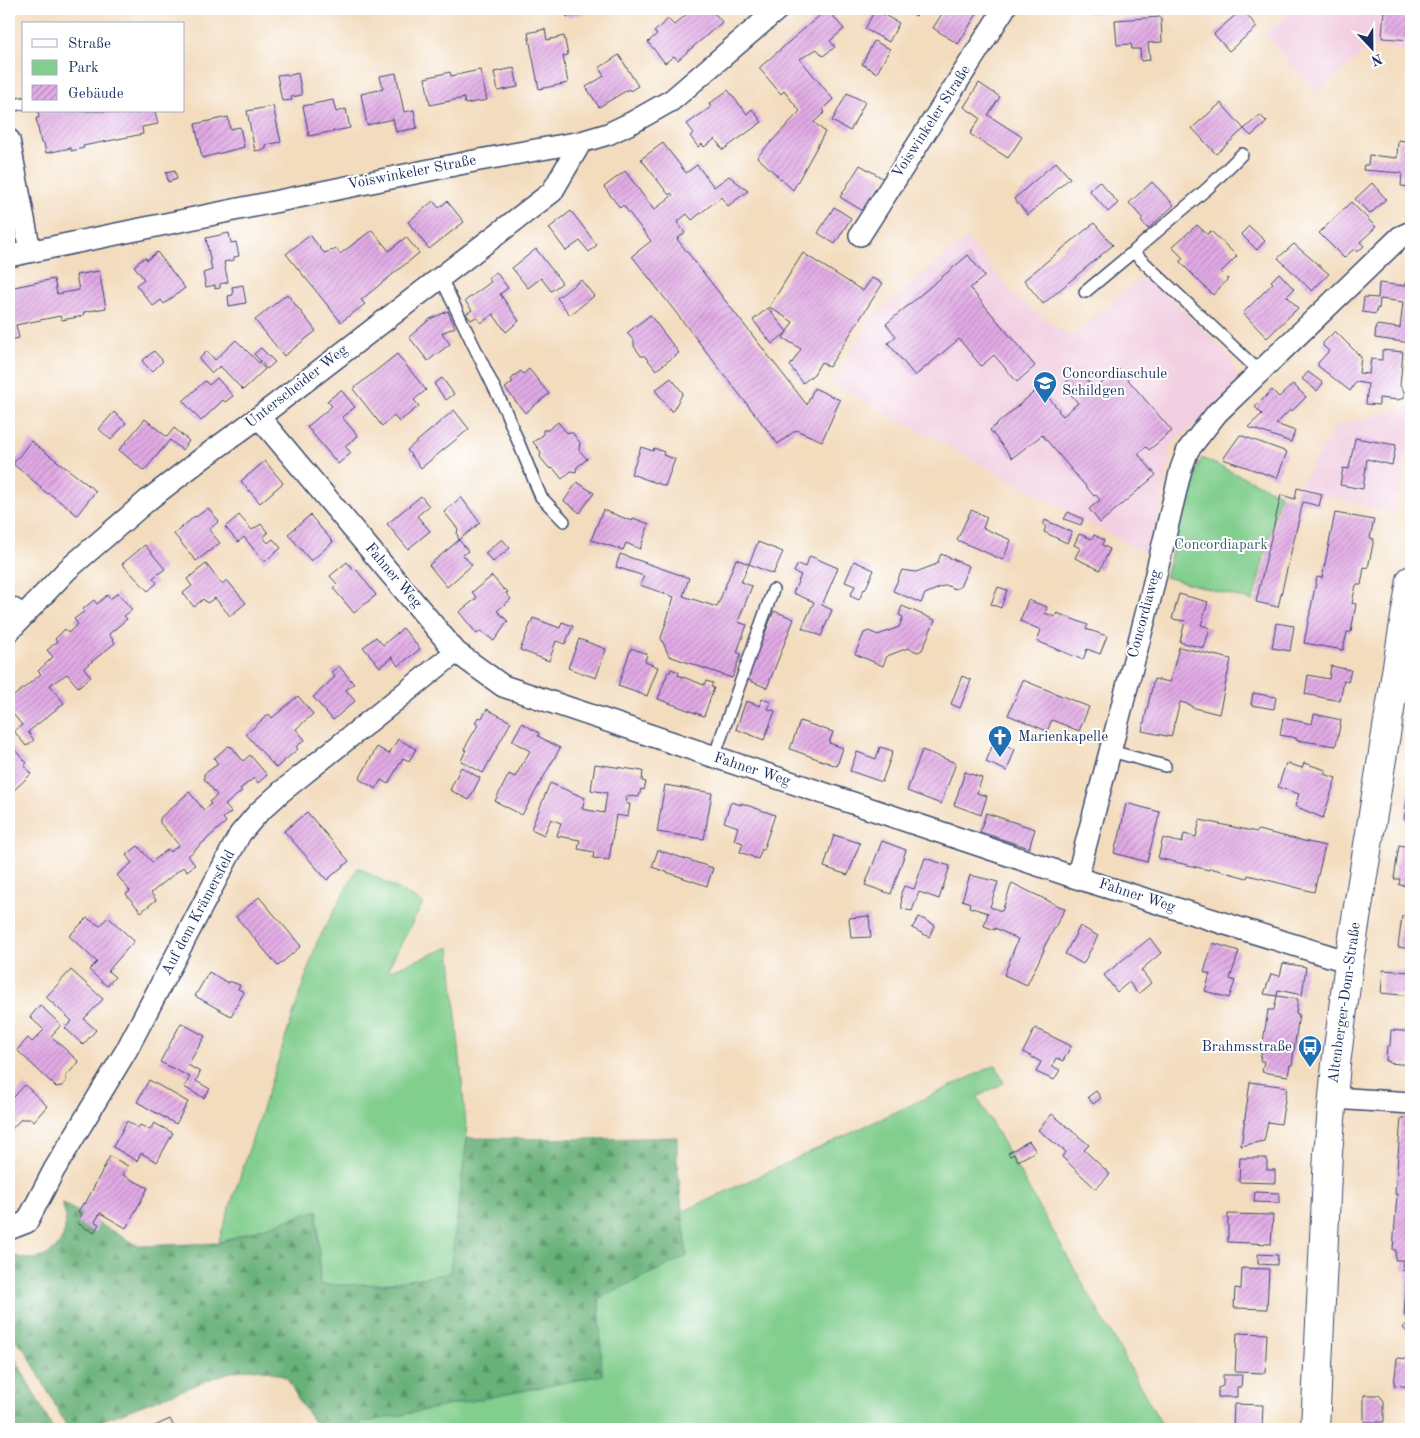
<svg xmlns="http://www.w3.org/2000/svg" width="1420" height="1438" font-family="'Old Standard TT',serif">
<defs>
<pattern id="forest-firs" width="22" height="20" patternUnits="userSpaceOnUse" patternTransform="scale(1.25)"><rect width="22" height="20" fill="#68b178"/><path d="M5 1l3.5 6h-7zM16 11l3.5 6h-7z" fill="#559066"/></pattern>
<pattern id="building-hatch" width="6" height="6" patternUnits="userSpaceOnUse" patternTransform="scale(1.25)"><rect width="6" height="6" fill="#e2aae5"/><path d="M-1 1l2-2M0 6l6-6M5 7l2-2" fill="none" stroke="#b68bbd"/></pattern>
</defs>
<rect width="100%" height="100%" fill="#fff"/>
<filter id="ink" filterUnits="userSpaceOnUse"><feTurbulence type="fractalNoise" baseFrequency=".02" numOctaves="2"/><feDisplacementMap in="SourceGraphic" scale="10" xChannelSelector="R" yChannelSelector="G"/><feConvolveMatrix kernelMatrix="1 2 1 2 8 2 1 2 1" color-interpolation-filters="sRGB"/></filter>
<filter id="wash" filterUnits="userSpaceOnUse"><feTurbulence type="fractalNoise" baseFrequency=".0096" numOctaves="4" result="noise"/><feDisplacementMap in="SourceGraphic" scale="20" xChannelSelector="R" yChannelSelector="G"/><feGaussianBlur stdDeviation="1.12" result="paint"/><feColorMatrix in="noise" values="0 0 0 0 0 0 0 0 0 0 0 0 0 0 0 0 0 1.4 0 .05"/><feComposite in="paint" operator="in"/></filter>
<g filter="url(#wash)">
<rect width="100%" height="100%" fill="#f3dcbe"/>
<path fill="#f2cfe1" d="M1293,9H1411V50L1370,47L1317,94L1264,34Z
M967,238L1014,295L1062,331L1071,336L1130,287L1147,275L1232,359L1240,388L1172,443L1150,556L831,383L875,314Z
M1411,407V430L1395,514L1298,488L1335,426Z"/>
<path fill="#81ce8d" stroke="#4e7e76" d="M1202,458L1280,494L1253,601L1165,577L1195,472Z
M358,867L423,903L386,972L450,947L467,1138L450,1273L385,1284L320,1285L317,1210L218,1243L317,942Z
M996,1065L1004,1083L977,1097C1039,1208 1103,1317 1164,1429H362L360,1423L602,1375L599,1298L687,1256L682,1212Z"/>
<path fill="url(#forest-firs)" stroke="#42706b" d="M677,1137V1162L687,1256L599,1298L602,1375L360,1423L362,1429H319L301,1404L287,1378C263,1368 253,1367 227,1373L80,1429H68L26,1351L9,1333V1253C45,1273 76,1240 62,1203L139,1246L218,1243L317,1210L320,1285L385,1284L450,1273L467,1138L599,1139Z
M9,1352L15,1358L53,1429H9Z"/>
<g id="blocks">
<path fill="url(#building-hatch)" d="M565,9H584L585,13L567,17Z
M693,9H711L722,22L678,60L674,56L665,63L648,42L657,34L654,32L668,19L674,25Z
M827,9L844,29L830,41L835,47L823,56L817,49L800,59L833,99L823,109L825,112L814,122L825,132L793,190L757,157L800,111L784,91L781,94L759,68Z
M904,9H920L916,16Z
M945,9H980L958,44L933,28Z
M1087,9H1105V13L1087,14Z
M1242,9L1257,27L1229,51L1214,34Z
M1384,9H1411V40L1382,38Z
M875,10L899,23L889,42L865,29Z
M1161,17L1162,42L1148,43L1150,60L1141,61L1140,49H1132L1131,44L1117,45L1115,20Z
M545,29L547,40L564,36L568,55L563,56L568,83L539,89L528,33Z
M874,41L890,49L877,73L862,64Z
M619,55L638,86L630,91L629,89L599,107L586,87L604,76L599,68Z
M514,68L518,87L498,91L494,72Z
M480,70L487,100L465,104L464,98L430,105L425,78L450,72L451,76Z
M298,73L302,95L291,97L292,100L282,101L277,75L287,74V76Z
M396,73L404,112L414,110L417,128L396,132L393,119L367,125L361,94L383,89L380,76Z
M979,83L1000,97L988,115L1022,137L1008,158L970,134L980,118L964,107Z
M728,90L747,114L752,109L762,122L723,150L715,139L704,147L702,144L698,147L690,136L694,133L687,124L711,107L709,104Z
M847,93L865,102L850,131L832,121Z
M333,100L336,112L346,109L350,128L309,136L303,106Z
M1221,103L1244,129L1216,154L1192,128Z
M273,106L281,142L266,145V149L255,151L247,111Z
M38,111H155L158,124L142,127L143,134L83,146L84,148L71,151V148L46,153L44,143H41L36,118H39Z
M1260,115L1267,122L1251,136L1244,129Z
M228,117L230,129L240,127L244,147L202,158L195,124Z
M1398,140L1411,142V187L1401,186L1402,173L1363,170L1364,165H1368L1369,155L1397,158Z
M663,143L686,173L697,165L714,187L729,176L748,191L728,206L721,197L692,220L687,214L677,222L685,233L677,239L807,405L814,388L840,400L822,441L796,430L778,444L632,256L651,241L623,205L620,208L604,187L625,171L654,210L673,195L671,193L669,195L641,159Z
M1056,162L1070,178L1028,215L1014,199Z
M860,165L884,179L863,211L840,197Z
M175,170L177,179L168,182L166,172Z
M1099,181L1118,203L1108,212L1089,190Z
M1152,182L1174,205L1148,229L1141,221L1143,219L1129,203Z
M1372,183L1386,199L1370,214L1355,199Z
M433,201L439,208L447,201L464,222L429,249L408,222Z
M1351,202L1376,227L1360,242L1364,246L1357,252L1354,249L1344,258L1319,233Z
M834,207L851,218L835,244L818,233Z
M571,211L597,245L589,252L580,241L566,251L549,228Z
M1094,223L1113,245L1043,304L1024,280Z
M1197,225L1207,234L1211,231L1237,256L1221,272L1228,279L1213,295L1180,262L1183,258L1172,247Z
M1249,226L1265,241L1257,250L1241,234Z
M372,230L389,251L406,237L419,253L361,300L365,304L341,322L286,254L310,235L324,253L337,249L340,254Z
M229,233L231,243L236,242L239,256L234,257V260L224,262L228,282L220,284V288L215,289V285L206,287L203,273L212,270L206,238Z
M1294,244L1329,274L1312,291L1278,258Z
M536,249L562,283L551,291L541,278L528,288L512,268Z
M157,252L185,288L164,304L161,300L153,306L136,285L144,279L134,266L145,257L147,260Z
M803,253L863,291L872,278L883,283L829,367L821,362L814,374L803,383L790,366L801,349L783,338L793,322L769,307Z
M968,255L985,276L970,288L1035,366L1017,382L994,355L981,366L959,339L915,376L888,343L896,336L886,324Z
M99,271L106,308L84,312L83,316L62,320L60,316L16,325L19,338L9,340V314L13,313L9,288L54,279L57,294L79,290L76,275Z
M496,272L508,288L500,294L519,321L506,332L493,314L481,323L476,317L471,320L466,314L472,310L465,301L491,282L488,278Z
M1279,273L1294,289L1287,296L1298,308L1267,338L1243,313L1273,283L1271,281Z
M581,280L594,296L570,315L557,298Z
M1379,283L1405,286V283L1411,284V343L1375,338L1376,325L1400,328L1402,311L1403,302L1380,299L1379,309L1377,308L1376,314L1362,312L1364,297L1378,298Z
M243,285L246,303L229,306L228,296L233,295L232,287Z
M287,294L316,331L284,356L255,320Z
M768,308L787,332L772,344L753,320Z
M448,311L455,327L442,333L450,344L428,361L409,337L430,319Z
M650,315L679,353L656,370L645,356H641L634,346V341L627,333Z
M1335,331L1361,357L1359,373L1369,374L1371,359L1382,360V350L1403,352L1400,386L1404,391V398L1398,400L1379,398V405L1366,404L1368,384L1356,382L1350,391L1318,366V363L1329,351L1323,346V343Z
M236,340L265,369L243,390L220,366L212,373L199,359L207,351L215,360Z
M261,348L275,362L267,369L254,354Z
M154,351L163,361L152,372L142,361Z
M397,354L426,390L414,400L419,406L399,422L394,416L382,426L353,389Z
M529,369L549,394L525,413L505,388L513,382L511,380L514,376L521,371L523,374Z
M1119,369L1172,431L1149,450L1146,447L1138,454L1156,475L1100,523L1089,509L1100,500L1096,495L1094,496L1042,435L1012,458L990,430L1040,387L1059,410L1058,411L1063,416L1078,403L1063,385L1079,371L1098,393L1100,391L1097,387Z
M1308,372L1323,383L1317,391L1302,379Z
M217,378L233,396L225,402L223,400L201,421L183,401L205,381L209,385Z
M442,378L454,394L446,400L434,384Z
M671,378L683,393L672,412L655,390Z
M1293,384L1306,397L1292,411L1290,410L1276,424L1295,431L1291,442L1248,427L1262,414L1255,407L1272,390L1279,397Z
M341,390L355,407L342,417L358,436L345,446L351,453L338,464L307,427L332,406L327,401Z
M454,410L469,429L421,468L407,450Z
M114,412L126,423L111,440L99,429Z
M145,419L167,437L174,428L189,441L182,450L170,440L144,471L119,450Z
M558,422L566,432L573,433L576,438L580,442L579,450L587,459L577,467L576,472L571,471L562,479L554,469L549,468L540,457L541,452L533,442L543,435V430H548Z
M1240,435L1287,452L1277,478L1223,459Z
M1355,438L1396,445L1392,465L1367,459L1363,489L1340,485L1343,468L1349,469Z
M31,441L96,491L77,515L49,493L48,494L40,488L41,487L13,464Z
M641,447L653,451L654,448L664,452L663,455L675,459L665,486L631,474Z
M265,461L283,483L260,503L241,481Z
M577,482L594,493L580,513L564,501Z
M1297,488L1322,494L1319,506L1303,502L1278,607L1256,602L1281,495L1295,499Z
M421,496L429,506L417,516L430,531L408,549L387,524Z
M461,497L480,523L459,540L468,551L463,555L472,565L447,587L429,565L459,540L457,534L458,529L444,512Z
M208,508L219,521L209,530L220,543L196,561L174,534L195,516L196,517Z
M603,510L632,521L633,518L649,524L640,549L626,543L623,550L591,540Z
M971,510L987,517L983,528L1011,540L1003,560L957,540Z
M1068,512L1083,519L1081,525L1064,519Z
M1335,513L1374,520L1370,538L1374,539L1368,568L1364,567L1361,585H1356L1352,603L1356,604L1351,632H1347L1343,650L1304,643L1317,577L1322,578Z
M239,515L252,530L261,524L268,533L263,537L268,543L273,539L281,548L264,562L244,537L238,542L225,527Z
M310,515L333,542L311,561L288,534Z
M1045,520L1072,532L1067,543L1044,532L1046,526L1043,525Z
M1079,534L1092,539L1094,535L1104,540L1102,545L1110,549L1100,570L1075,558L1080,548L1074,545Z
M502,539L510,548L493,562L485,553Z
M758,542L783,552L773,574L749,564Z
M145,545L165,569L153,578L157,583L148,591L122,564Z
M620,554L689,578L683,596L717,607L736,559L749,564L741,582L752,586L738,622L747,625L737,652L741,654L732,678L669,656L661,638L674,597L640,585L644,576L616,567Z
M941,554L969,566L960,587L955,589L946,585L925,594L921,603L893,591L902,570L916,572L937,564Z
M810,556L838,568L822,605L832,610L821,636L802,628L814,602L793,593L801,575L794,572L798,564L805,567Z
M854,561L874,570L865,590L864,589L859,600L850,596L855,586L845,582Z
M347,562L354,570L356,569L376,595L354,613L333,588L337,584L330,576Z
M206,564L222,584L227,580L246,603L230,616L215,598L207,603L203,599L194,607L183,593L192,586L187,579Z
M492,576L504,590L505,589L508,592L506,593L511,599L497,611L508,621L494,641L481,631L477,634L459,612L477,598L472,592Z
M998,587L1007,590L1001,608L991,604Z
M118,593L132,610L124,616L127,619L109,634L115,643L84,668L91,677L78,687L67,674L50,685L64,703L28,732L34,740L26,746L14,731L22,725L9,709V700L41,674L38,671L53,657L47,650L57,642L55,639L65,629L68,633L78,624L74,619L85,611L83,609L94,600L97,604L107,595L110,599Z
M1179,594L1208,602L1201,625L1210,628L1204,648L1180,642L1185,621L1172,619Z
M1028,600L1047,607L1045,613L1055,617L1057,613L1088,625L1086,629L1107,636L1100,654L1087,649L1083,660L1037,641L1041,630L1020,621Z
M902,606L935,620L922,650L918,652L908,648L887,656L883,666L855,654L864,633L869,631L878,635L899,627L903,617L899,615Z
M774,611L794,619L767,688L746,679Z
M533,618L560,628L562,622L573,626L565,644L556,641L549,661L520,650Z
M1276,623L1294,626L1290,651L1272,648Z
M403,628L420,649L398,666L392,657L380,667L363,647L376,637L383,645Z
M579,639L606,649L596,678L568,668Z
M1179,647L1231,659L1219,714L1191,707V705L1180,702L1171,737L1142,731L1154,679L1170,682Z
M631,648L647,654L645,662L658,667L647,696L618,686Z
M339,666L354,684L346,690L355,701L333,720L313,697L335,677L331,672Z
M1331,666L1351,670L1348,682L1344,680L1340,701L1305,694L1308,675L1329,679Z
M671,669L679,672L678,675L704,685L706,681L713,683L711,687L714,688L704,716L658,699L668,672H670Z
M962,676L971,680L960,708L951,704Z
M1023,680L1089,707L1079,731L1052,720L1047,731L1008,715Z
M1253,693L1276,697L1274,709L1251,705Z
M298,696L313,714L296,729L305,740L296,747L298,749L276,768L246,734L269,714L272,718Z
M762,699L771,702L768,709L775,711L764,740L736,729L746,701L760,706Z
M487,709L511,722L483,773L461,761L466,750L464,749L478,725L475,723L478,717L482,718Z
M1314,714L1341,720L1336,746L1296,740V738L1280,735L1283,718L1312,724Z
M800,721L833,732L829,743L843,748L837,766L790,749Z
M522,723L539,733L538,736L560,748L522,815L495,801L509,774L515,777L530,751L512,741Z
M398,739L416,749L409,761L403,758L388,784L381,780L376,789L359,779L377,747L389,754Z
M994,741L1015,749L1007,771L986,762Z
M9,744L27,763L24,766L31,774L9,795Z
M228,746L232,747L243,761L250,755L267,775L258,783L254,778L240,789L242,791L225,805L231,812L223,818L226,822L188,856L195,865L187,871L183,867L151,893L156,900L141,912L126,894L130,891L117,875L132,863L126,855L138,846L152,862L168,849L170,852L179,845L160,823V818L189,792L204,810L211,804L209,802L217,795L204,779V774L218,764L214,758Z
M880,747L893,751L882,782L850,771L857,752L876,759Z
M922,750L956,763L941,804L907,791Z
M1286,763L1302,768L1304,763L1326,770L1324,774L1336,778L1323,818L1295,806L1299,794L1278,787Z
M595,764L643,771L642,781L646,782L644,790L641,789L639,797L627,796L626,804H630L628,817L616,815L609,860L593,858L594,852L578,849L580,840L557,836L561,823L551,819L544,835L531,829L550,783L585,798L582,809L604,813L607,793L591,790Z
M461,767L480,778L469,800L450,790Z
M965,772L982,778L977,793L987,796L981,815L954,805Z
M665,785L712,793L704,839L657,832Z
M1409,787L1411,788V821L1404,819Z
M731,802L741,805V803L775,815L763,850L762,849L758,859L740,852L743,843L734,840L738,827L724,822Z
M1126,803L1160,812L1147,862L1114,853L1117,841L1119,838Z
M307,812L349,861L327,880L284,831Z
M986,813L1035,829L1029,848L980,832Z
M1200,820L1257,832L1258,830L1325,846L1314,892L1248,875L1247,878L1210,868L1209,870L1158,858L1163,838L1182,843L1184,834L1196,837Z
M834,835L860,843L848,875L824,867Z
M882,841L906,850L891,894L865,885Z
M1399,845L1411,847V886L1399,885L1400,879H1394Z
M658,850L713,868L707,886L652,867Z
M925,858L950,866L939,899L919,892L912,911L902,909L901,893L904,886L914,889Z
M970,875L998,882L990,907L1002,911L1012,883L1065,909L1043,949L1044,950L1027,985L1004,975L1018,939L995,928V930L984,926L988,913L969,907L970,903L962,900Z
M259,897L301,946L278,966L236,917Z
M869,916L871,937L851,938L849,918Z
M1402,916L1411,917V949L1398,947Z
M108,917L134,941L108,971L115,977L107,986L89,970L97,962L69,936L87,918L100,926Z
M919,917L935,925L929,937L912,928Z
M1080,926L1098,936L1083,964L1065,954Z
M1150,938L1161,953L1141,970L1151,983L1138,994L1129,982L1117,992L1104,975Z
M1213,943L1239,951L1230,979L1235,981L1229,998L1205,991L1210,974L1204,972Z
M1283,963L1306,967L1302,995L1278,990L1277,996L1264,994L1271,974L1280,976Z
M71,970L103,999L84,1019L96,1030L83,1045L65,1028L72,1021L46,997Z
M1383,970L1411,972V996L1381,993Z
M209,972L228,983L229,981L240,985L238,989L244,992L231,1016L195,996Z
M1277,996L1298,999L1296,1014H1299L1292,1065H1290L1288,1076L1262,1072L1264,1061H1260L1268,1010H1274Z
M40,1005L61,1025L51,1036L79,1062L66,1076V1081L62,1086L56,1087L17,1050L28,1038L32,1042L44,1030L30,1017Z
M181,1023L205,1036L188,1065L200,1072L196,1081L210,1089L204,1098L184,1087L190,1077L160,1062Z
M1035,1028L1071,1046L1063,1061L1056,1058L1052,1066L1060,1070L1054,1080L1036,1072L1041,1062L1023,1052Z
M1391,1030L1411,1032V1065L1389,1063V1061H1386L1387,1046H1390Z
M149,1080L188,1102L176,1124L137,1102Z
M1250,1082L1287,1087L1281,1124L1268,1122L1264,1141L1241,1146Z
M25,1085L47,1106L34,1121L32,1119H21L9,1132V1099H12Z
M1096,1091L1101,1098L1093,1104L1088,1097Z
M1052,1114L1089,1145L1084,1150L1110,1174L1096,1189L1062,1157L1066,1152L1038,1130Z
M1401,1118L1411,1119V1335L1403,1328L1409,1321L1410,1317L1404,1316L1407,1271L1402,1270L1403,1260H1395L1396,1250H1393L1397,1194H1395Z
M127,1121L138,1128L140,1125L150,1130L154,1123L173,1133L157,1162L141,1153L137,1161L113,1147Z
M1029,1141L1036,1151L1018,1161L1014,1154L1010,1156L1008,1153Z
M110,1156L128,1166L123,1175L148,1188L126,1228L100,1213L95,1222L99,1224L94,1233L77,1223L82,1214L78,1212L83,1203L85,1204Z
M1240,1158H1267V1170H1275V1183L1239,1182Z
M1255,1192L1279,1193V1203L1254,1202Z
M1228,1214L1273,1215L1271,1244L1228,1242Z
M1258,1254L1278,1255L1277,1265L1258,1264Z
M1242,1268L1269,1269L1267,1309L1234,1308L1235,1288L1241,1289Z
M1237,1333L1267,1334L1265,1373L1235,1372Z
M1397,1358L1411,1359V1387L1394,1385Z
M1223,1375H1242L1241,1387H1237V1397H1218V1388L1223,1386Z
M1364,1395H1379L1384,1401V1422H1364Z
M1234,1404L1263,1405L1262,1429H1233Z
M170,1419L175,1429H148Z"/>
</g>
</g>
<g filter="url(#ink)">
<use href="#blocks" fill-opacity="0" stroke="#3b496c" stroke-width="1"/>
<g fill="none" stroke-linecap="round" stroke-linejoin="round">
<g stroke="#3b496c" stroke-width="14">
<path id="lane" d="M9,106L24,103
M1133,252L1208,188L1242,154
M440,276L506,412L541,497L564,521
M1085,292L1133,252L1260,372
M9,601L27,611
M1111,751L1165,766
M714,757L773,590"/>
</g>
<g stroke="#3b496c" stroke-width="24">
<path id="street" d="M9,140L30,251
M860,235L1004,9
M9,256L474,161L581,142L608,134L633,122L672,100L778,9
M259,417L456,652L503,686L1077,878L1349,962
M9,631L67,570L148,500L204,457L259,417L552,192L581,142
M1077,878L1150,599L1181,469L1188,450L1217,413L1400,237L1411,232
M1333,1098L1411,1103
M9,1229L27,1222L54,1170L126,1051L240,834L258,813L281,792L456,652"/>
</g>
<g stroke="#3b496c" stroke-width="30">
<path id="secondary" d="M1315,1429L1328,1153L1336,1064L1349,962L1411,580"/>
</g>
<use href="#lane" stroke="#fff" stroke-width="11"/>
<use href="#street" stroke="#fff" stroke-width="21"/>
<use href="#secondary" stroke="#fff" stroke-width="28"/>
</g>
</g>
<defs>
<g id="school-pin" transform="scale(1.25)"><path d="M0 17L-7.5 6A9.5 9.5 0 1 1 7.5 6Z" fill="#1f6fb2" stroke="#fff"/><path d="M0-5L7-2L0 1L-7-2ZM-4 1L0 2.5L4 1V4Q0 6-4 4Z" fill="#fff"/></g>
<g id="church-pin" transform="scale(1.25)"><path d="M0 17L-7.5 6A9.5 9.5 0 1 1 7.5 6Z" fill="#1f6fb2" stroke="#fff"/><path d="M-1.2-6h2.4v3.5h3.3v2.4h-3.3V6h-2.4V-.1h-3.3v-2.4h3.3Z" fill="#fff"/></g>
<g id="bus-pin" transform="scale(1.25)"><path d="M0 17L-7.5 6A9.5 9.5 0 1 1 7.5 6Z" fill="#1f6fb2" stroke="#fff"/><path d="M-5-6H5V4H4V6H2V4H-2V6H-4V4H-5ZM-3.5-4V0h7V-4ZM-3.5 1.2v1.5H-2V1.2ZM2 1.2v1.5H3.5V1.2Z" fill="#fff"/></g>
</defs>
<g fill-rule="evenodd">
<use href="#school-pin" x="1045" y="383"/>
<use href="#church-pin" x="1000" y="737"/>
<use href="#bus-pin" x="1310" y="1047"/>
</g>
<g text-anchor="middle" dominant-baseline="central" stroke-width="4" stroke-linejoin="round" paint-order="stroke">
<g font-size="15" fill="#1b2f5e" stroke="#fff">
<text transform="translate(932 122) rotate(-57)">Voiswinkeler Straße</text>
<text transform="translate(412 173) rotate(-11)">Voiswinkeler Straße</text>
<text transform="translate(297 387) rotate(-38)">Unterscheider Weg</text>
<text transform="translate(393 576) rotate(50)">Fahner Weg</text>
<text transform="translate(1145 614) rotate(-75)">Concordiaweg</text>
<text transform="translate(752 770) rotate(18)">Fahner Weg</text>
<text transform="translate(1137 896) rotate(18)">Fahner Weg</text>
<text transform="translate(199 913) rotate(-62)">Auf dem Krämersfeld</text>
<text transform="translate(1345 1003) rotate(-82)">Altenberger-Dom-Straße</text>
</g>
<g font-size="15" fill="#1b2f5e" stroke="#fff" text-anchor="start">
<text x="1062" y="374">Concordiaschule<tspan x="1062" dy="17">Schildgen</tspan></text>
<text x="1018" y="737">Marienkapelle</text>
<text x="1292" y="1047" text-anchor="end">Brahmsstraße</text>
</g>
<g font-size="15" fill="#3a5f6c" stroke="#fff">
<text x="1221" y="545">Concordiapark</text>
</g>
</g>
<rect width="1420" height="1438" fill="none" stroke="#fff" stroke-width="30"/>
<rect x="22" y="22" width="162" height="90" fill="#ffffff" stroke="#a4acbf"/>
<rect x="32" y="39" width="25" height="8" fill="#ffffff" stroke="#a4acbf"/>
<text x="68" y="48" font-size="15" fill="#1b2f5e">Straße</text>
<rect x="32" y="60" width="25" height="15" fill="#81ce8d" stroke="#a4acbf"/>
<text x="68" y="72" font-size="15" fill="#1b2f5e">Park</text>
<rect x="32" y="85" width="25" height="15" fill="url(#building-hatch)" stroke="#a4acbf"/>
<text x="68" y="98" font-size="15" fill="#1b2f5e">Gebäude</text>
<g transform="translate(1372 48) rotate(158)" stroke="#ffffff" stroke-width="4" paint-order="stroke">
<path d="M0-4L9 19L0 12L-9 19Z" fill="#1b2f5e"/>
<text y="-8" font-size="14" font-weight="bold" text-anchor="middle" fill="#1b2f5e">N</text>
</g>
</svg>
